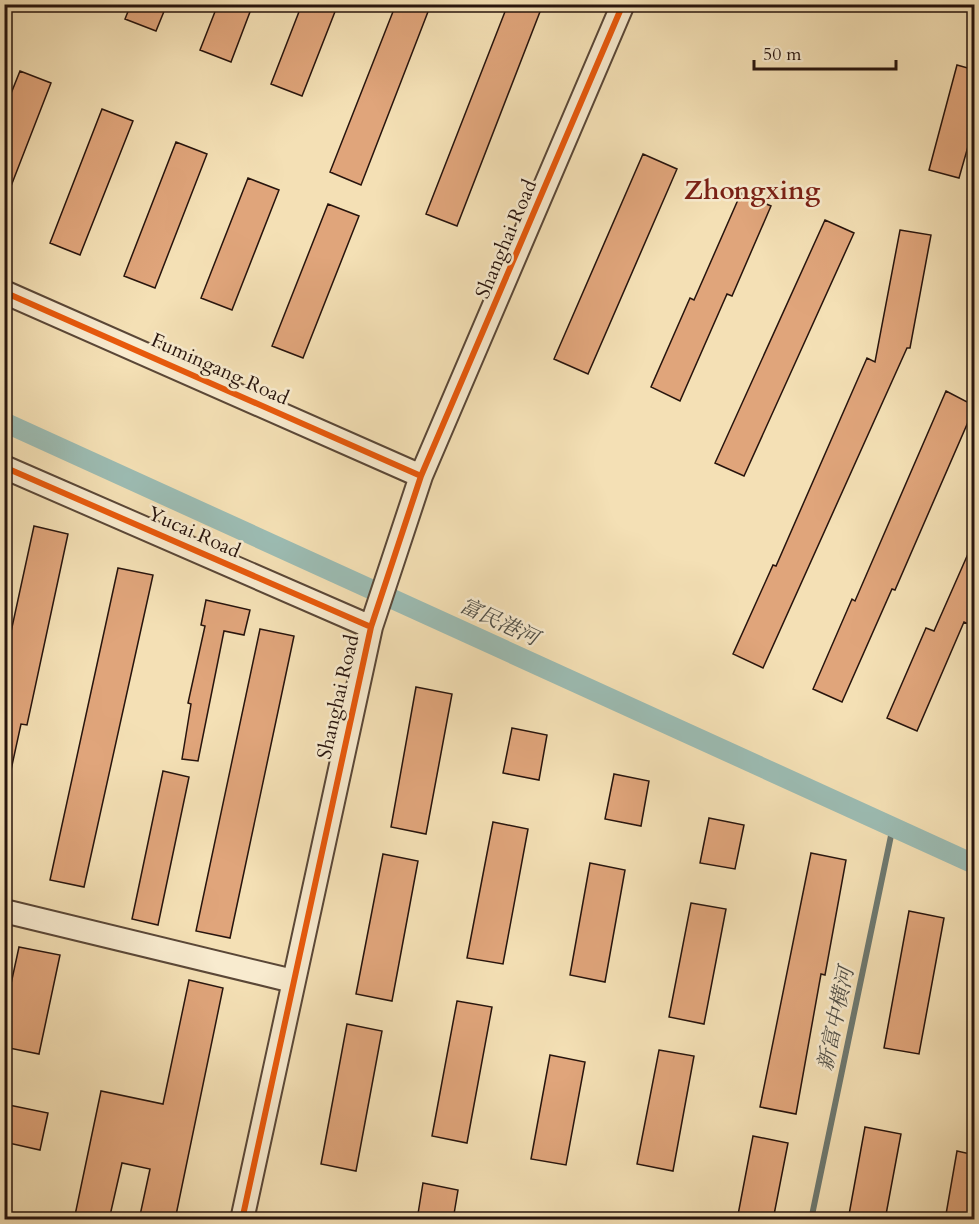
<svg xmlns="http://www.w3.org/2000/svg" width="979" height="1224" font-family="Cardo,'Noto Serif SC',serif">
<rect width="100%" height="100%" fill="#f4e0b5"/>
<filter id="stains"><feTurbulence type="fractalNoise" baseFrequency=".00333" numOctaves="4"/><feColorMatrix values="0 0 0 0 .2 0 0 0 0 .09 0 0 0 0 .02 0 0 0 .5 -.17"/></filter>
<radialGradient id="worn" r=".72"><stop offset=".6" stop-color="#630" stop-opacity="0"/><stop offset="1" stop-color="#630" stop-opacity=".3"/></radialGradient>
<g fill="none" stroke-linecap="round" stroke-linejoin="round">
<path stroke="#6d7971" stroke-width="6" d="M811,1220L893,826"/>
<path stroke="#9cbcb3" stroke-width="20" d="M4,422L974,864"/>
</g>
<path fill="#e0a57b" stroke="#27140d" stroke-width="1.5" d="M131,4H167L156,31L125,19Z
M218,4H253L231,62L200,50Z
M302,4H338L302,96L271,84Z
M396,4H431L361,185L330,172Z
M508,4H543L457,226L426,214Z
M957,65L975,70V122L959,178L929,170Z
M20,71L51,83L6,199L4,111Z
M102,109L133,121L80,255L50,243Z
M176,142L207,154L155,288L124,276Z
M643,154L677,169L588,374L554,359Z
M248,178L279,190L232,310L201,298Z
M741,193L771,206L732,296L727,294L680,401L651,387L690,298L694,300Z
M328,204L359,216L303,358L272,346Z
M825,220L854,233L744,476L715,463Z
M900,230L931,235L910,348H907L763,668L733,654L773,565L776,566L867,358L875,362Z
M946,391L975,406L895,590L892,589L842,702L813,689L852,599L855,601Z
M34,526L68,534L27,725L21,724L11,770H4V664Z
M975,538V627L964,622L917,731L887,718L926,628L934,631Z
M118,568L153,575L84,887L50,880Z
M206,600L250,610L244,635L224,631L198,761L182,759L191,704L188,703L205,626L201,625Z
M260,629L294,636L230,938L196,931Z
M416,687L452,694L426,834L391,827Z
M512,728L547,735L539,780L503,773Z
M163,771L189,777L158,925L132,919Z
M614,774L649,781L641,826L605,819Z
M709,818L744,825L735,869L700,863Z
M493,822L528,829L503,964L467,958Z
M811,853L846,860L825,975L821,974L796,1114L760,1107Z
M383,854L418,861L392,1001L356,994Z
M590,863L625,870L605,982L570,975Z
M691,903L726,909L704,1024L669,1017Z
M909,911L944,918L919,1054L884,1048Z
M19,947L60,955L39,1054L4,1047V1016Z
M189,980L223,988L175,1220H139L150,1169L122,1163L109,1220H74L101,1091L163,1104Z
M457,1001L492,1007L467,1143L432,1136Z
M347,1024L382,1031L356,1171L321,1164Z
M659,1050L694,1056L673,1171L637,1164Z
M550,1055L585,1062L566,1165L531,1159Z
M4,1104L48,1113L40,1150L4,1142Z
M865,1127L901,1134L885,1220H848Z
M753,1136L788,1143L773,1220H737Z
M957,1151L975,1155V1220H945Z
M423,1183L458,1190L453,1220H417Z"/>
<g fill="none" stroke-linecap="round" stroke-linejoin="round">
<g stroke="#5a4737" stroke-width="26">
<path id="minor" d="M4,292L421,476
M4,467L371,627
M4,911L293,981
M242,1220L371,627L421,476L623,4"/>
</g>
<use href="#minor" stroke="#f8ebcf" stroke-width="22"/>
<g stroke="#f8ebcf" stroke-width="10">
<path id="cycleway" d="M4,292L421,476
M4,467L371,627
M242,1220L371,627L421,476L623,4"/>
</g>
<use href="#cycleway" stroke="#e8590c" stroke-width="6"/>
</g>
<g text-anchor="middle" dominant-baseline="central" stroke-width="5" stroke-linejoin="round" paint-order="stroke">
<g font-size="20" fill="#27140d" stroke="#f8ebcf">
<text transform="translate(506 239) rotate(-67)">Shanghai Road</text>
<text transform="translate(220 369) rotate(24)">Fumingang Road</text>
<text transform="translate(194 532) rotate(24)">Yucai Road</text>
<text transform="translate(338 697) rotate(-77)">Shanghai Road</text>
</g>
<g font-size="21" font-style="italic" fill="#504f47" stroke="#f8ebcf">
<text transform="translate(499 622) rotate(25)">富民港河</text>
<text transform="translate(836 1019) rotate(-78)">新富中横河</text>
</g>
<g font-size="26" font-weight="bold" fill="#7a1f14" stroke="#f8ebcf">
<text x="752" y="190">Zhongxing</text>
</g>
</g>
<rect width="979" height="1224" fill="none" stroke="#f4e0b5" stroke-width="24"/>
<rect x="6" y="6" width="967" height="1212" fill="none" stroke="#27140d" stroke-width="3"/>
<rect x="12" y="12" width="955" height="1200" fill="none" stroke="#27140d" stroke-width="1.5"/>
<path d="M754 60v9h142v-9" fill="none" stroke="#27140d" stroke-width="3"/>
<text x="763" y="60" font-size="18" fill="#27140d" stroke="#f8ebcf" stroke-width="4.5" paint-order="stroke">50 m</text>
<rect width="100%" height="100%" filter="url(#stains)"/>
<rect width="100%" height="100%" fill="url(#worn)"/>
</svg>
